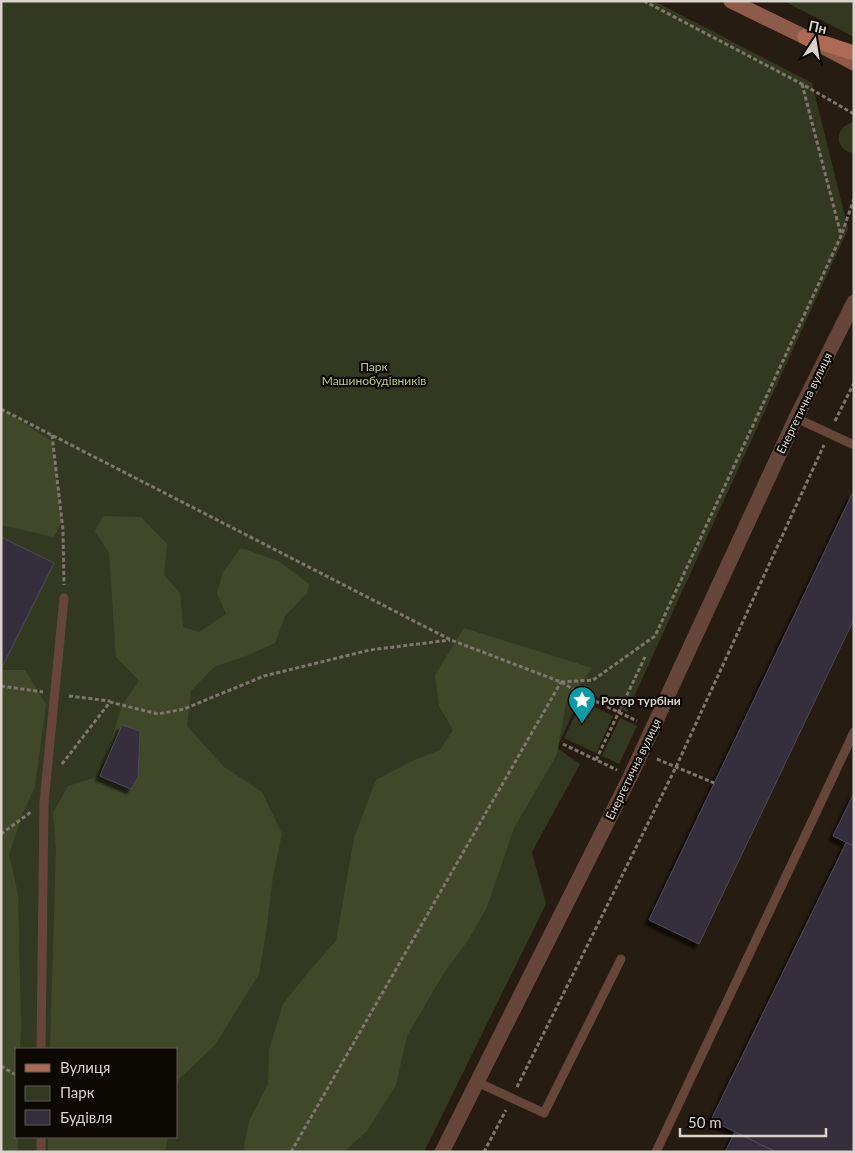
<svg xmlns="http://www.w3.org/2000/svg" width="855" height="1153" font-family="Lato,sans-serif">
<defs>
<filter id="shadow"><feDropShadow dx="-4.5" dy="4.5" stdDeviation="1" flood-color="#0009"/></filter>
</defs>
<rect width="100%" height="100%" fill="#271c12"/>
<path fill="#333920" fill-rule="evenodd" d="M1,1H654L812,83L848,229L627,712L583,690L557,748L580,764L532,852L546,904L424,1152H1ZM16,1049H176V1137H16Z
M784,1H854V37Z
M854,122V153C833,150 834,126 854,122Z
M582,701L613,716L596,753L564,738Z
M620,718L637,726L619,764L602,756Z"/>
<path fill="#41482a" d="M1,409L52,441L62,521L54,537L1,525Z
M103,516L141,517L167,544L164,575L180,593L183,627L199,632L226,614L217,593L223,572L241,548L278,561L309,584L307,593L285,616L275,643L246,656L214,667L191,691L187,726L224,767L262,792L282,834L273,876L266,933L259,974L215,1045L179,1079L176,1094V1049H50L56,849L53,813L68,786L100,776L122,705L139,681L116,657L109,553L95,531Z
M464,628L592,668L566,703L557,754L514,828L487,907L469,939L445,971L407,1036L396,1085L367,1131L344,1152H245L244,1147L249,1121L268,1084L269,1050L283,1004L310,970L336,941L354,838L376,780L412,761L440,750L453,730L439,706L435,675Z
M1,670H25L46,704L35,787L24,811L9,854L18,894L21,1027L20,1049H16V1137H18V1152H1Z
M48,1137H168L165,1152H48Z"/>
<path fill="#342e3c" stroke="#4e4857" filter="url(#shadow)" d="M852,494L854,495V619L699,944L649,920Z
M1,537L54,563L1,669Z
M122,725L140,731L138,777L131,789L100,776Z
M854,793V846L833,836Z
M846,843L854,846V1152H776L711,1120Z
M735,1132L776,1152H725Z"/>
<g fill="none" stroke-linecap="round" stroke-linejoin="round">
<path stroke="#7f766d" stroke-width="3" stroke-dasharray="4 2.5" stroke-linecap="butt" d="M644,1L802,84L854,114
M802,84L841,235
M1,409L451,640L561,682L585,696L637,721
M835,421L854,383
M52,435L63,530L64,585
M561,682L593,680L655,636L841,236L854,199
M1,686L43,692
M69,696L110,701
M563,744L617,770
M657,759L714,783
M596,760L645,657
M62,764L110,702L158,714L184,709L264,676L370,650L450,640
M1,834L31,812
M1,1066L16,1075
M517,1087L676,767L824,445
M291,1152L561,682
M484,1152L506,1110"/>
<path stroke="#66463b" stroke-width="9" d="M796,418L854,445
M41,1049L44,803L64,598
M477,1082L544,1113L621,959
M41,1152V1137
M656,1152L854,732"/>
<path stroke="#66463b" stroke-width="15" d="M442,1152L631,775L796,418L854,302"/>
<path stroke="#8e5a4a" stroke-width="15" d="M731,1L805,37L854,63"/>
<path stroke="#ad6a55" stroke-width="15" d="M805,37L854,53"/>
</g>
<defs>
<g id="sight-pin" transform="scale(1.4375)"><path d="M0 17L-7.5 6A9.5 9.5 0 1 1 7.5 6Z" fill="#0f9aa8" stroke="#0c0804"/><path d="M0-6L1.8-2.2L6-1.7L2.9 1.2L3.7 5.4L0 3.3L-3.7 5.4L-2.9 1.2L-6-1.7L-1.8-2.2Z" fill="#fff"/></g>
</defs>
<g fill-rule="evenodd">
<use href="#sight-pin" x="582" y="700"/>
</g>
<g text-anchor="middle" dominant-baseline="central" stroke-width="4.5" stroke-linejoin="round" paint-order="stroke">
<g font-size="12" fill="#bac78e" stroke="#0c0804">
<text x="374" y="366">Парк<tspan x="374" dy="14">Машинобудівників</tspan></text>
</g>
<g font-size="12" fill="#dad3cc" stroke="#0c0804">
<text transform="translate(804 403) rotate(-64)">Енергетична вулиця</text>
<text transform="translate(633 769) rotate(-64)">Енергетична вулиця</text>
</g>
<g font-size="12" font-weight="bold" fill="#dad3cc" stroke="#0c0804" text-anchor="start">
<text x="601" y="700">Ротор турбіни</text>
</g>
</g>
<rect width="855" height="1153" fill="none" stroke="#dad3cc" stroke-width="5"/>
<rect x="15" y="1048" width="162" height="90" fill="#0c0804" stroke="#5e5954"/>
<rect x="25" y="1064" width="25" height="8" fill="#ad6a55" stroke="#5e5954"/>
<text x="60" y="1073" font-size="15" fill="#dad3cc">Вулиця</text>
<rect x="25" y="1086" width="25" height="15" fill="#333920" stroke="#5e5954"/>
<text x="60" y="1098" font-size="15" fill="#dad3cc">Парк</text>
<rect x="25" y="1110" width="25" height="15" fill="#342e3c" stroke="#5e5954"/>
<text x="60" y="1123" font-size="15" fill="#dad3cc">Будівля</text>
<g transform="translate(815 40) rotate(12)" stroke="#0c0804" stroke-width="4" paint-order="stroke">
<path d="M0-4L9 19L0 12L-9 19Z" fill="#dad3cc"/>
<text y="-8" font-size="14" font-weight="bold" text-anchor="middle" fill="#dad3cc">Пн</text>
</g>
<path d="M680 1128v8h146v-8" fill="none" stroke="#dad3cc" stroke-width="2.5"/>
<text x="688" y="1128" font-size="15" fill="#dad3cc" stroke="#0c0804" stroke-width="4" paint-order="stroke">50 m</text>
</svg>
